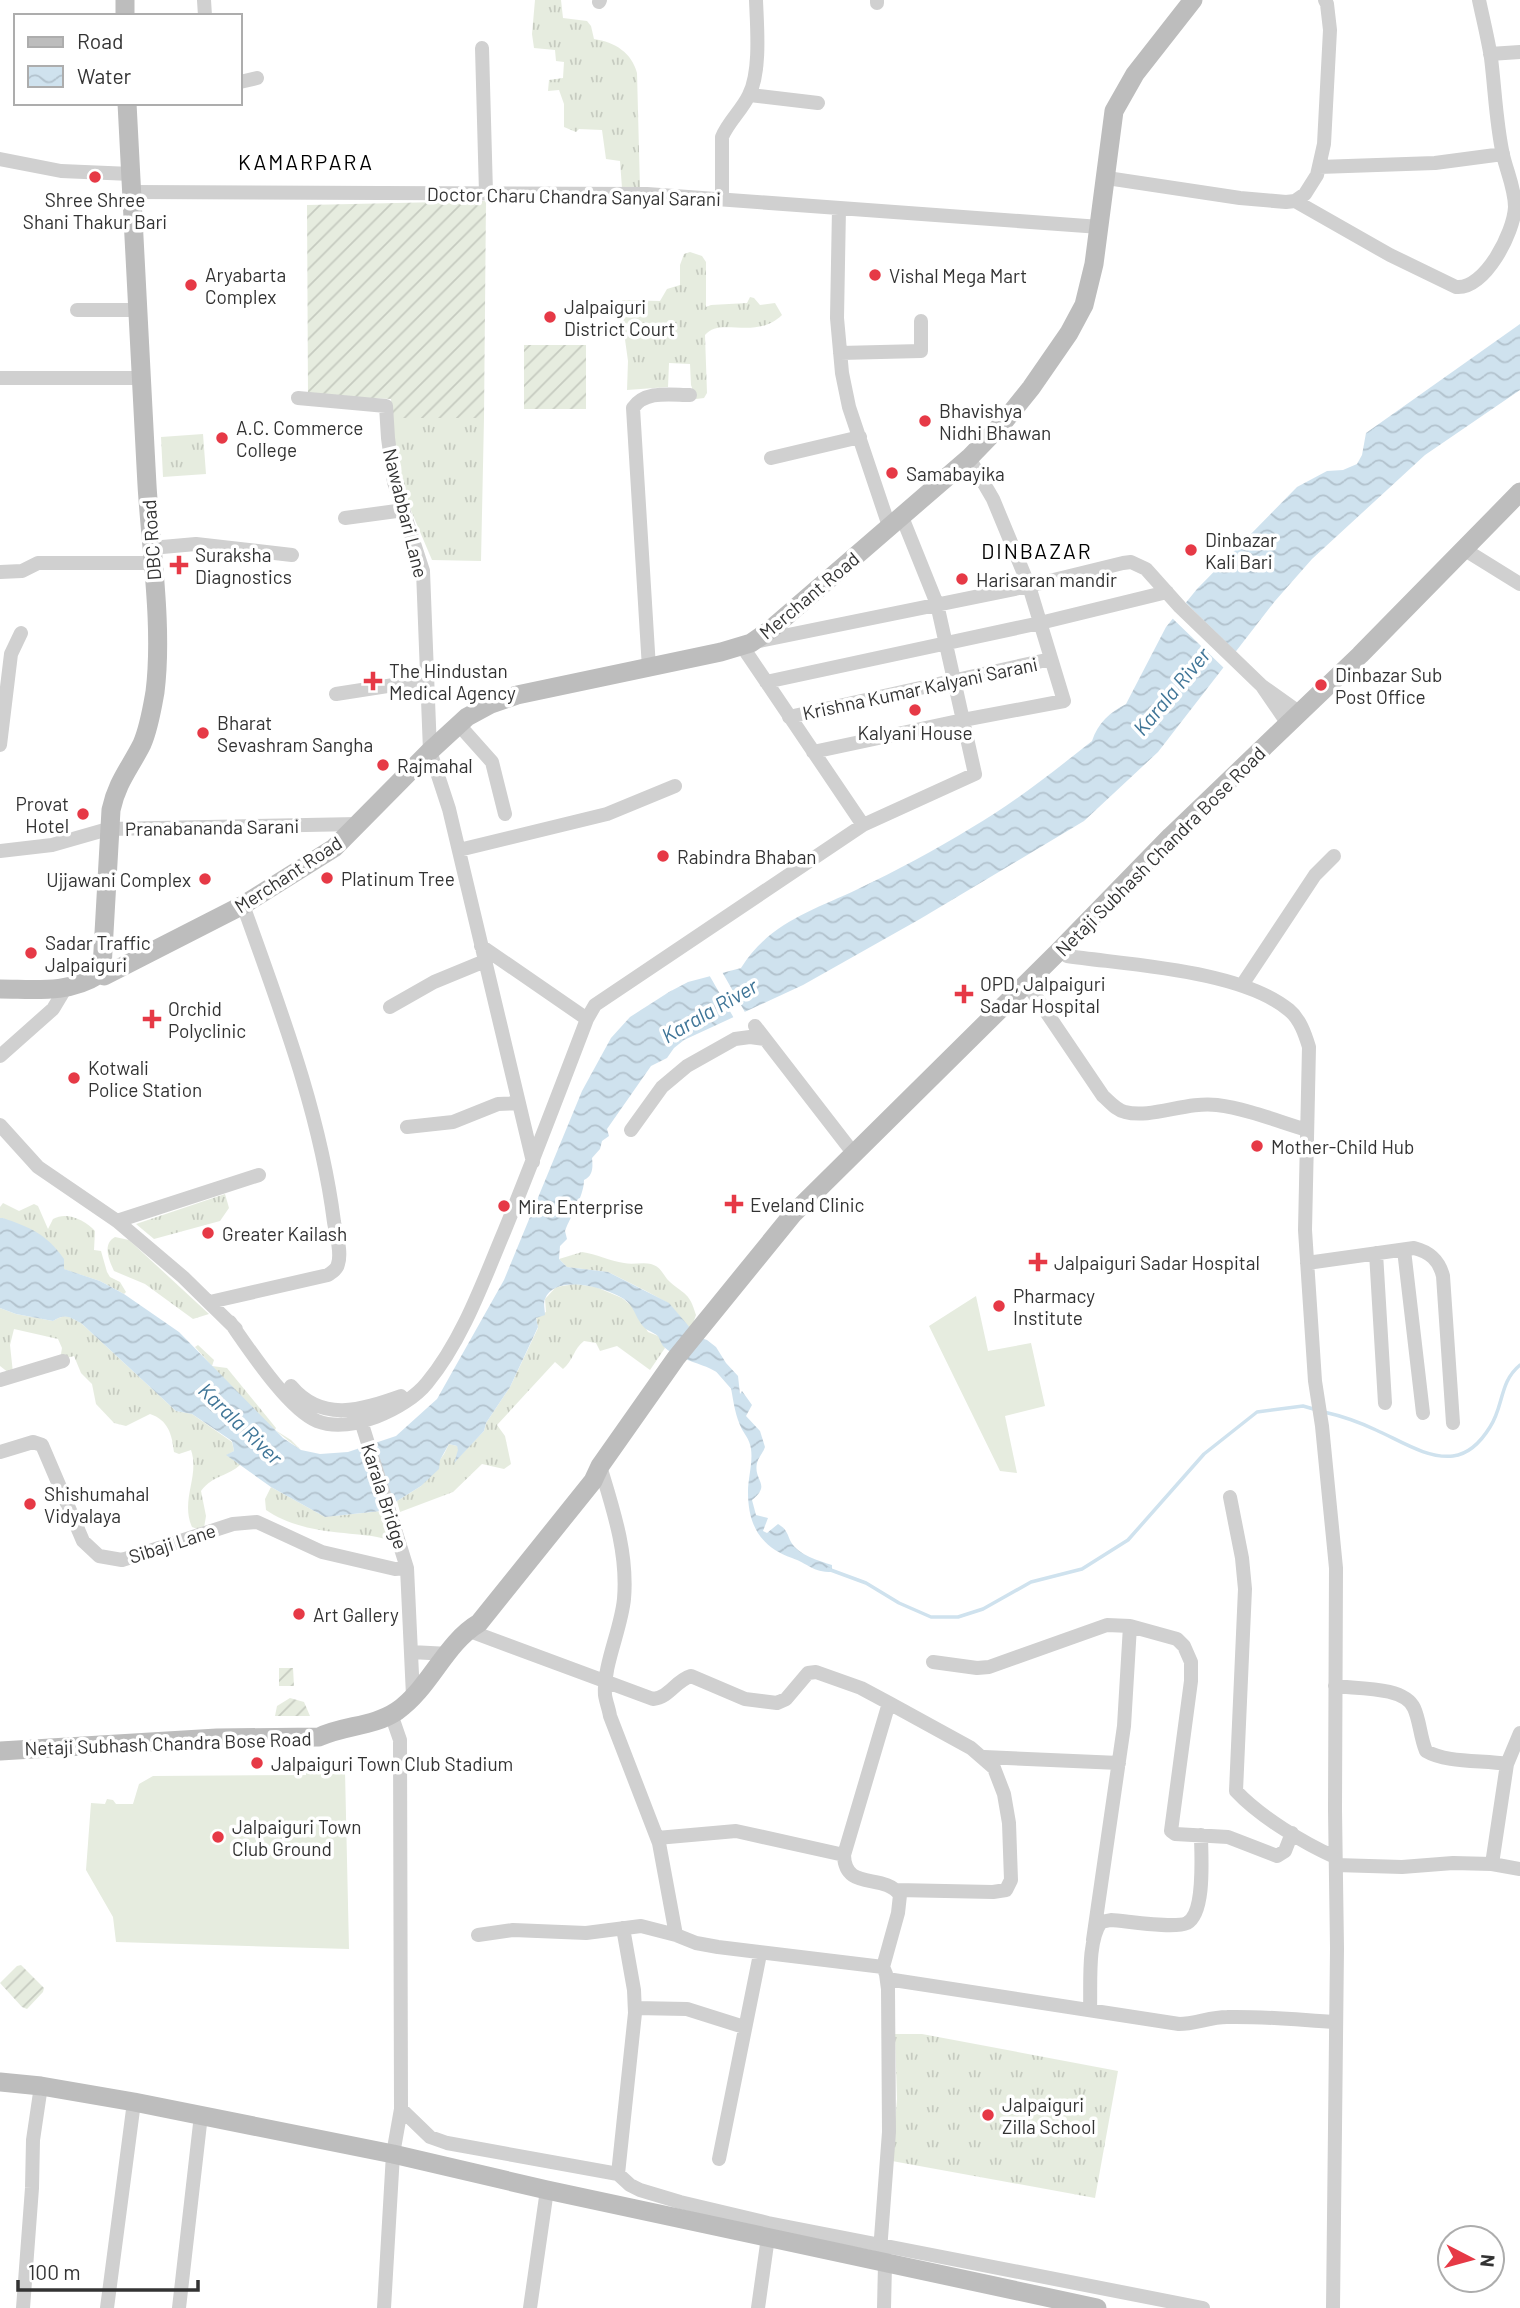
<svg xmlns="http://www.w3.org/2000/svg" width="1520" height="2308" font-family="Barlow,sans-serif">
<defs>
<pattern id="grass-tufts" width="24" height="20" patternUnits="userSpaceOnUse" patternTransform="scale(1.75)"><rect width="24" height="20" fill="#e6ecdf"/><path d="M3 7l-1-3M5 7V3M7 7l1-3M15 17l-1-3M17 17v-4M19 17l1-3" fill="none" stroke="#c6cbc0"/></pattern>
<pattern id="garden-furrows" width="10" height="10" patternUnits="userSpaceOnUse" patternTransform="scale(1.75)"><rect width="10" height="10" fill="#e6ecdf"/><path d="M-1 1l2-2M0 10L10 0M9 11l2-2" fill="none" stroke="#c6cbc0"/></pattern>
<pattern id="water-waves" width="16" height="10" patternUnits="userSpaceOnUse" patternTransform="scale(1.75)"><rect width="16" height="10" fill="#cfe2ee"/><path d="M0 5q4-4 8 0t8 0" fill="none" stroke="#b2c2cd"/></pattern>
</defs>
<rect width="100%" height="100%" fill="#fff"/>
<path fill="url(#grass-tufts)" d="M535,0H561L563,18L587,21L591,26L594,39C615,42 632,53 637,73L640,189L622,188L620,161L606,159L602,130L579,129L576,132L564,127V104L559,90L548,91L549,80L563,78L564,62L556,61L555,50L534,48L532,34Z
M690,252L702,256L706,262V307L711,305L747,303L750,297L754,298L760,305L775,303L782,315C755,341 720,316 705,335L707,393L704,398L696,399L691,385L690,364L669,363L668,387L627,390L628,361L622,318V300L660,301L667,289L680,285V265L684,254Z
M392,418H484L481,561L432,560L398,480C406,466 398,460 394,447C392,439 393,427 392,418Z
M203,434L206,474L163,477L161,437Z
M225,1194L229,1208L220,1221L154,1239L136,1224Z
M3,1203L19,1211L34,1204L38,1206L48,1229L53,1219C67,1211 85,1220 95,1231L94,1250L101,1251L107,1272L110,1277L120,1282L126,1292L124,1294L100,1281L63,1269L3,1218H0V1207Z
M115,1237L129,1240L209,1314L193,1319L145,1284L114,1271C109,1260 102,1244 115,1237Z
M582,1252C596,1254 610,1261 624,1263C632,1265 643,1262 651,1264C662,1267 663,1276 670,1282C686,1296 689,1292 696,1315L691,1329L668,1303L646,1291L608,1272L567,1267L559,1259Z
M575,1284L596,1287L622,1298L633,1307L648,1332L658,1336L665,1348L650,1370L617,1346L600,1351L596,1343L584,1341C574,1348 573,1361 563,1369L555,1362L497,1425L505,1436L511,1464L504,1469L482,1464L453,1492L400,1512L397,1501L421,1486L444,1454L449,1444L457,1446L459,1450L455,1461L484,1431L486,1423L510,1387L538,1328L536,1317L546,1312L545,1299L556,1287Z
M0,1308L16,1314L53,1321C67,1313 67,1316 81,1323L176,1411L192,1414L232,1442L234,1451L227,1455L241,1464C228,1477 214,1474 201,1491L206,1516L204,1528L197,1529L192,1527C180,1500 200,1476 191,1450L179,1454L174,1452C172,1434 168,1420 150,1414L126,1426L114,1423L96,1404L92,1384L81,1373L74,1356L60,1360L62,1348L58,1339L14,1329L10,1345L13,1373H9L0,1366Z
M198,1345L214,1360L212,1366L227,1368L276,1428L275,1430L291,1440L301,1450C261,1423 227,1383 195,1347Z
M271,1487L325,1517L381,1511L390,1537L388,1540C373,1535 360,1535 344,1533C318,1531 287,1525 266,1510L265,1499Z
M895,2034H922L1118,2071L1095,2198L892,2161L897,2099Z"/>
<path fill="url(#garden-furrows)" d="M486,201L484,418H392L391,399L308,395L307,205Z
M524,345H586V409H524Z
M279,1668H293L294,1686H279Z
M290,1698L304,1702L310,1716H275L277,1706Z
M21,1965L44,1988L43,1992L27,2009L22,2007L0,1983L17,1966Z"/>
<path fill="#e6ecdf" d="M976,1296L988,1351L1031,1343L1045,1406L1005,1416L1017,1473L1000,1471L929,1326Z
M306,1771H345L349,1949L116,1942L113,1917L86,1870L91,1803L105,1804L107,1799L113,1800L116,1804H133L139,1784L153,1776L306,1775Z"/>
<path fill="url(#water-waves)" d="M1520,324V390L1425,455L1312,559L1275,601L1158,752L1084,821L920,919L803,985L684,1040L674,1048L667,1058L651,1066L607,1129L609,1136L602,1141L600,1149L592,1158C593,1167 593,1176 584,1180C584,1196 571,1215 565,1231L567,1239L560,1246L559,1259L567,1267L608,1272L669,1303L698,1337L707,1340L716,1347L726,1363L738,1376L740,1394L742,1391L752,1405L746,1416L760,1431L765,1447C763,1453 758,1458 757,1463C753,1481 772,1484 752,1500L756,1515L768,1518L763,1531L767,1533L778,1524C787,1529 787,1534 791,1542C798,1555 820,1561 832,1565V1572C812,1572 809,1564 792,1558C761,1547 748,1526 748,1492C748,1478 753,1463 751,1449C750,1439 743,1433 740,1425C734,1411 733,1397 730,1383C712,1362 683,1364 664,1347C660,1343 660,1336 655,1334C649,1330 647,1331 642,1325C635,1316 634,1306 624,1299C607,1288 555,1273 545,1299C543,1303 545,1310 545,1315L536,1318L538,1327L510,1387L486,1423L484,1431L454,1463L458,1450L457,1446L449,1444L440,1460L439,1469L421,1486L381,1511L325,1517L271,1487L226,1455L234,1451L232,1441L192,1414L176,1411L81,1323C69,1317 65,1313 53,1321L16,1314L0,1308V1218H3C29,1227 47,1234 64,1259V1269L100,1281L124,1294L179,1332L283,1438L301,1450L320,1454L348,1452L396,1436L437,1399L504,1280L582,1091L611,1038L630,1017L669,992L688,982L741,968C770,922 812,911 858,889C896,871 935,850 971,828C1014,803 1053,772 1092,741C1098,723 1110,712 1126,704L1166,627L1197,589L1297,487L1327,471L1343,470L1357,464L1362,455L1366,433Z"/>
<path fill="#fff" d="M1185,602L1238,654L1226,670L1171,617Z
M721,970L746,1014L735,1020L708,973Z"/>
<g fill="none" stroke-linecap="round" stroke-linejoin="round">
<path stroke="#cfe2ee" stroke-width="3.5" d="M718,1371L732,1387
M1324,1412C1342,1416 1359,1422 1376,1430C1399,1440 1427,1459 1453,1456C1469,1454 1482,1440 1490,1427C1504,1406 1499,1382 1520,1365
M828,1569L866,1583L899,1603L931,1617H958L983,1609L1031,1582L1082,1569L1128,1540L1204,1454L1257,1412L1303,1406L1317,1410"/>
<path stroke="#d0d0d0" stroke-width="14" d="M204,0L205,16
M877,0V3
M599,2L600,0
M482,48L486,193
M1490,54L1520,52
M240,82L257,78
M750,95L818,103
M0,159L61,171L131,174
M1319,167L1435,163L1503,154
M1107,178L1240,198L1286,202L1295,201L1305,194L1317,175L1324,144L1330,30L1327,4L1325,0
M131,192L647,194L1100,227
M722,198V137C728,122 742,110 749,95C761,71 757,27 756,0
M1295,201L1390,255L1456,287C1485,290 1514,232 1515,207C1515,189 1507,172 1503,155C1496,123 1495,90 1491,58C1488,39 1483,19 1479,0
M839,208L837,318L842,373L849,407L889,526
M77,310H137
M840,353L921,351V321
M0,378H140
M298,398L386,406L388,438L394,482L423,571L430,751L449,809L533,1162
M771,458L860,437
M969,458L993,499L1029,586L1123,563L1131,562L1146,569L1180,607L1262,686
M345,518L404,510
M151,548L196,544L292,555
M1470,553L1520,584
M0,572L22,571L38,563H152
M759,641L1029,586L1064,701L963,720L813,752
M742,646L863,825
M649,668L633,408C645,390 671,395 690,395
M766,682L1040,623L1167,592
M336,694L426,680
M789,717L1051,659
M1288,724L1262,686L1300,713
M459,725L492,762L505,814
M0,745L11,654L21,633
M459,850L607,814L675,786
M0,851L52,845L108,829L358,824
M481,946L587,1019
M1067,956C1129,965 1241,970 1289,1010C1300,1019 1305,1034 1309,1047L1305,1230L1315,1381L1322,1426L1336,1568L1335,1810L1337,1948L1333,2308
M1242,985L1315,875L1334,856
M1032,991L1103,1096C1110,1102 1116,1110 1125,1112C1151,1119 1187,1101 1217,1105C1248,1109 1277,1121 1307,1130
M390,1007L434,982L485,961
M755,1026L854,1154
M0,1056L53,1009L65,989
M0,1125L38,1167L117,1221L183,1277L236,1329
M407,1127L453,1122L498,1104L519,1103
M631,1130L662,1087L687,1066L735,1039L750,1037L765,1039
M117,1221L259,1175
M1404,1250L1423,1413
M1376,1253L1385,1403
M1307,1263L1414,1248C1430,1252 1439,1260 1443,1276L1453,1423
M210,1302L328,1275C332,1272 337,1270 338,1264C342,1252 336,1234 334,1222C320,1112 280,1009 243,905
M230,1322C249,1349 288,1409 317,1421C350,1434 406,1409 427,1383C462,1341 483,1282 504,1232C533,1161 560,1090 587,1019L595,1005L863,825L975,774L937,604L902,517
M0,1380L63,1361
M291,1386C322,1423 361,1410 401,1396
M361,1421L407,1568L413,1696
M0,1452L33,1442L42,1445L83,1541L99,1556L122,1560L233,1524L257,1522L322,1552L395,1569L407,1568
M600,1466C613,1509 628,1553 624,1599C621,1630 603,1665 605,1695C606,1702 609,1709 610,1716L659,1843L676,1935
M1230,1497L1242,1558L1245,1589L1236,1791C1259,1816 1305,1844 1335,1857
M467,1630L653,1699C670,1697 675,1681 691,1676L745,1699L777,1703L786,1699L808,1673L816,1672L861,1688L889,1703L971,1748L994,1768L1004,1794L1009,1823L1011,1880L1006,1890L993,1892L897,1890
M411,1652L449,1654
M933,1662L977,1668L989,1667L1107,1625L1130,1626L1177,1639L1184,1646L1191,1662V1681L1171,1831L1175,1834L1228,1837L1277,1856L1285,1851L1292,1833
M1335,1686C1357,1689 1404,1686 1414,1708C1420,1721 1420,1737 1426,1751C1446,1763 1482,1760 1507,1764
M984,1757L1119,1763
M657,1838L736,1831L844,1855
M1492,1864L1507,1764L1520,1733
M1336,1865L1402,1867L1453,1863L1492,1864L1520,1869
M623,1928L634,1990L635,2013L618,2174L630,2185L640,2190L680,2202L768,2223L1203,2308
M478,1935L513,1930L586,1933L641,1926L676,1935L696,1943L718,1947L883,1967L886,1974L888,1989L889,2132L880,2251
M1093,1940L1124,1726L1130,1626
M883,1967L898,1913L900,1895C884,1872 845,1892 844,1855L889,1703
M887,1979L1179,2024C1195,2024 1210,2017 1227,2017C1263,2016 1300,2020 1336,2022
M635,2008L687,2009L744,2027
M1090,2010C1091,1985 1087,1941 1101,1922L1111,1920C1127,1921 1174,1929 1187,1923C1206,1913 1201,1854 1201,1835
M401,2109L430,2137L447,2143L618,2174
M719,2159L760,1954
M23,2308L32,2188L33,2140L41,2086
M107,2308L134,2102
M179,2308L201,2115
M384,2308L393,2154L401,2109L400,1740L391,1714
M530,2308L547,2190
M758,2308L768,2237
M884,2308L885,2264"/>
<path stroke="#bdbdbd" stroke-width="19" d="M125,0V16
M102,968L111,810C117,782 130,768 142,744C149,728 152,709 155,692C163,628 151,551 147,485C140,358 134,231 127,103
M104,976L243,905L334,848L430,751L467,717L491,704L517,695L721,652L751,643L770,630L969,458L1002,424L1031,388L1069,333L1084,305L1094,264L1114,111L1135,74L1193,0
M0,989C34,989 68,994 98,975
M0,1751L217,1738L319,1737C344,1725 373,1727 397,1711C430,1688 445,1643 479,1623L593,1481L600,1466L676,1358L793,1214L1057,953L1171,836L1360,655L1520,492
M0,2082L41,2086L134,2102L393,2154L547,2190L1097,2308"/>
</g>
<g fill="#e63946" stroke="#fff" stroke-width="2.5">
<circle cx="95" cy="177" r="7"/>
<circle cx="875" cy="275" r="7"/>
<circle cx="191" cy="285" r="7"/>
<circle cx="550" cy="317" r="7"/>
<circle cx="925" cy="421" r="7"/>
<circle cx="222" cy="438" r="7"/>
<circle cx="892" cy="473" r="7"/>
<circle cx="1191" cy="550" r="7"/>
<path d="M175.5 554.5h7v7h7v7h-7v7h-7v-7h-7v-7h7z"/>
<circle cx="962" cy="579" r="7"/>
<path d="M369.5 670.5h7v7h7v7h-7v7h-7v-7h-7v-7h7z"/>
<circle cx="1321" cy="685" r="7"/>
<circle cx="915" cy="710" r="7"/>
<circle cx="203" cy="733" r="7"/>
<circle cx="383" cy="765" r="7"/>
<circle cx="83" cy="814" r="7"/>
<circle cx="663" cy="856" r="7"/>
<circle cx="327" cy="878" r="7"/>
<circle cx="205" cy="879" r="7"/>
<circle cx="31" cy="953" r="7"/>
<path d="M960.5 983.5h7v7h7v7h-7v7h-7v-7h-7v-7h7z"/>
<path d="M148.5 1008.5h7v7h7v7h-7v7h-7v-7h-7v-7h7z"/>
<circle cx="74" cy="1078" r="7"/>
<circle cx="1257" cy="1146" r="7"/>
<path d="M730.5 1193.5h7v7h7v7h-7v7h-7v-7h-7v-7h7z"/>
<circle cx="504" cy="1206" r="7"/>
<circle cx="208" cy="1233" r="7"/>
<path d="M1034.5 1251.5h7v7h7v7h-7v7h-7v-7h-7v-7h7z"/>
<circle cx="999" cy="1306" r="7"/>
<circle cx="30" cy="1504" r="7"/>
<circle cx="299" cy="1614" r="7"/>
<circle cx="257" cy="1763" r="7"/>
<circle cx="218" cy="1837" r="7"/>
<circle cx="988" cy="2115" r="7"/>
</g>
<g text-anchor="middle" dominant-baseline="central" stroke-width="7" stroke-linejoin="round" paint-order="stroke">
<g font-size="19" fill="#333" stroke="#fff">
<text transform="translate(574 196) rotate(1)">Doctor Charu Chandra Sanyal Sarani</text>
<text transform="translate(406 513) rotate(76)">Nawabbari Lane</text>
<text transform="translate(151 540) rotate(-94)">DBC Road</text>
<text transform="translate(809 595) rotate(-40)">Merchant Road</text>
<text transform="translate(920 688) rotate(-12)">Krishna Kumar Kalyani Sarani</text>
<text transform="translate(212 827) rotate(-1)">Pranabananda Sarani</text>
<text transform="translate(1160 851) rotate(-45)">Netaji Subhash Chandra Bose Road</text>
<text transform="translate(288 874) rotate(-33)">Merchant Road</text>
<text transform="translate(385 1496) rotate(72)">Karala Bridge</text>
<text transform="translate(172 1543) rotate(-18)">Sibaji Lane</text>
<text transform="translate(168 1743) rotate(-2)">Netaji Subhash Chandra Bose Road</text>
</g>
<g font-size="19" fill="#333" stroke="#fff" text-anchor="start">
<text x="95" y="199" text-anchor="middle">Shree Shree<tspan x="95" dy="22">Shani Thakur Bari</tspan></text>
<text x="205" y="274">Aryabarta<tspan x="205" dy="22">Complex</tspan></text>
<text x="889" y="275">Vishal Mega Mart</text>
<text x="564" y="306">Jalpaiguri<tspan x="564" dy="22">District Court</tspan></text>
<text x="939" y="410">Bhavishya<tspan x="939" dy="22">Nidhi Bhawan</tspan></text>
<text x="236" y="427">A.C. Commerce<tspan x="236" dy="22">College</tspan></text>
<text x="906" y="473">Samabayika</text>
<text x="1205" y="539">Dinbazar<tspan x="1205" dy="22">Kali Bari</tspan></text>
<text x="195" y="554">Suraksha<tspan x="195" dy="22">Diagnostics</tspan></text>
<text x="976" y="579">Harisaran mandir</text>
<text x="389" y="670">The Hindustan<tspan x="389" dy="22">Medical Agency</tspan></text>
<text x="1335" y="674">Dinbazar Sub<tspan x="1335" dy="22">Post Office</tspan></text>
<text x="217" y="722">Bharat<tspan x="217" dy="22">Sevashram Sangha</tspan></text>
<text x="915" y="732" text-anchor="middle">Kalyani House</text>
<text x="397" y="765">Rajmahal</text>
<text x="69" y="803" text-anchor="end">Provat<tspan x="69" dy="22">Hotel</tspan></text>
<text x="677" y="856">Rabindra Bhaban</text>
<text x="341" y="878">Platinum Tree</text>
<text x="191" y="879" text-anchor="end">Ujjawani Complex</text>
<text x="45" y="942">Sadar Traffic<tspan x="45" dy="22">Jalpaiguri</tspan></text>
<text x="980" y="983">OPD, Jalpaiguri<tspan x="980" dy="22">Sadar Hospital</tspan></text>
<text x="168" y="1008">Orchid<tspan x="168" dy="22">Polyclinic</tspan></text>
<text x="88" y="1067">Kotwali<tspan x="88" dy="22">Police Station</tspan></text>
<text x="1271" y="1146">Mother-Child Hub</text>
<text x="750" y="1204">Eveland Clinic</text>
<text x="518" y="1206">Mira Enterprise</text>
<text x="222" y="1233">Greater Kailash</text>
<text x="1054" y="1262">Jalpaiguri Sadar Hospital</text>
<text x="1013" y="1295">Pharmacy<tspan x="1013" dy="22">Institute</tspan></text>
<text x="44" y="1493">Shishumahal<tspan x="44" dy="22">Vidyalaya</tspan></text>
<text x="313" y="1614">Art Gallery</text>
<text x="271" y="1763">Jalpaiguri Town Club Stadium</text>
<text x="232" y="1826">Jalpaiguri Town<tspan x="232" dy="22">Club Ground</tspan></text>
<text x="1002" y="2104">Jalpaiguri<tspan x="1002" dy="22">Zilla School</tspan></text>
</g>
<g font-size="21" letter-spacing="2" fill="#000" stroke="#fff">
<text x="306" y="161">KAMARPARA</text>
<text x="1037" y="550">DINBAZAR</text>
</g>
<g font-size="21" font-style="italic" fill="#3f7597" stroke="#fff">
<text transform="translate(1171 691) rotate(-50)">Karala River</text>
<text transform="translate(709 1010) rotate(-30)">Karala River</text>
<text transform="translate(241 1423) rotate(44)">Karala River</text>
</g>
</g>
<rect x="14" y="14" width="228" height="91" fill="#ffffff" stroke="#adadad" stroke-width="2"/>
<rect x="28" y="37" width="35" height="10" fill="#bdbdbd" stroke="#adadad" stroke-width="2"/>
<text x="77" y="49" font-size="21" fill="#333333">Road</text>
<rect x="28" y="66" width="35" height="21" fill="url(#water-waves)" stroke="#adadad" stroke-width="2"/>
<text x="77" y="84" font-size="21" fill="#333333">Water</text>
<g transform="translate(1471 2259) rotate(96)"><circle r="33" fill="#ffffff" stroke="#adadad" stroke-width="2"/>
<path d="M0-5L12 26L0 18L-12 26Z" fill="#e63946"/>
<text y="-10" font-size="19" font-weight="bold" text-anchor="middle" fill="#333333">N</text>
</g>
<path d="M18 2280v10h180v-10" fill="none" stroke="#333333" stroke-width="3.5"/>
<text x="28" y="2280" font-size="21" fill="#333333" stroke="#ffffff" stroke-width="5" paint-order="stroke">100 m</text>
</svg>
